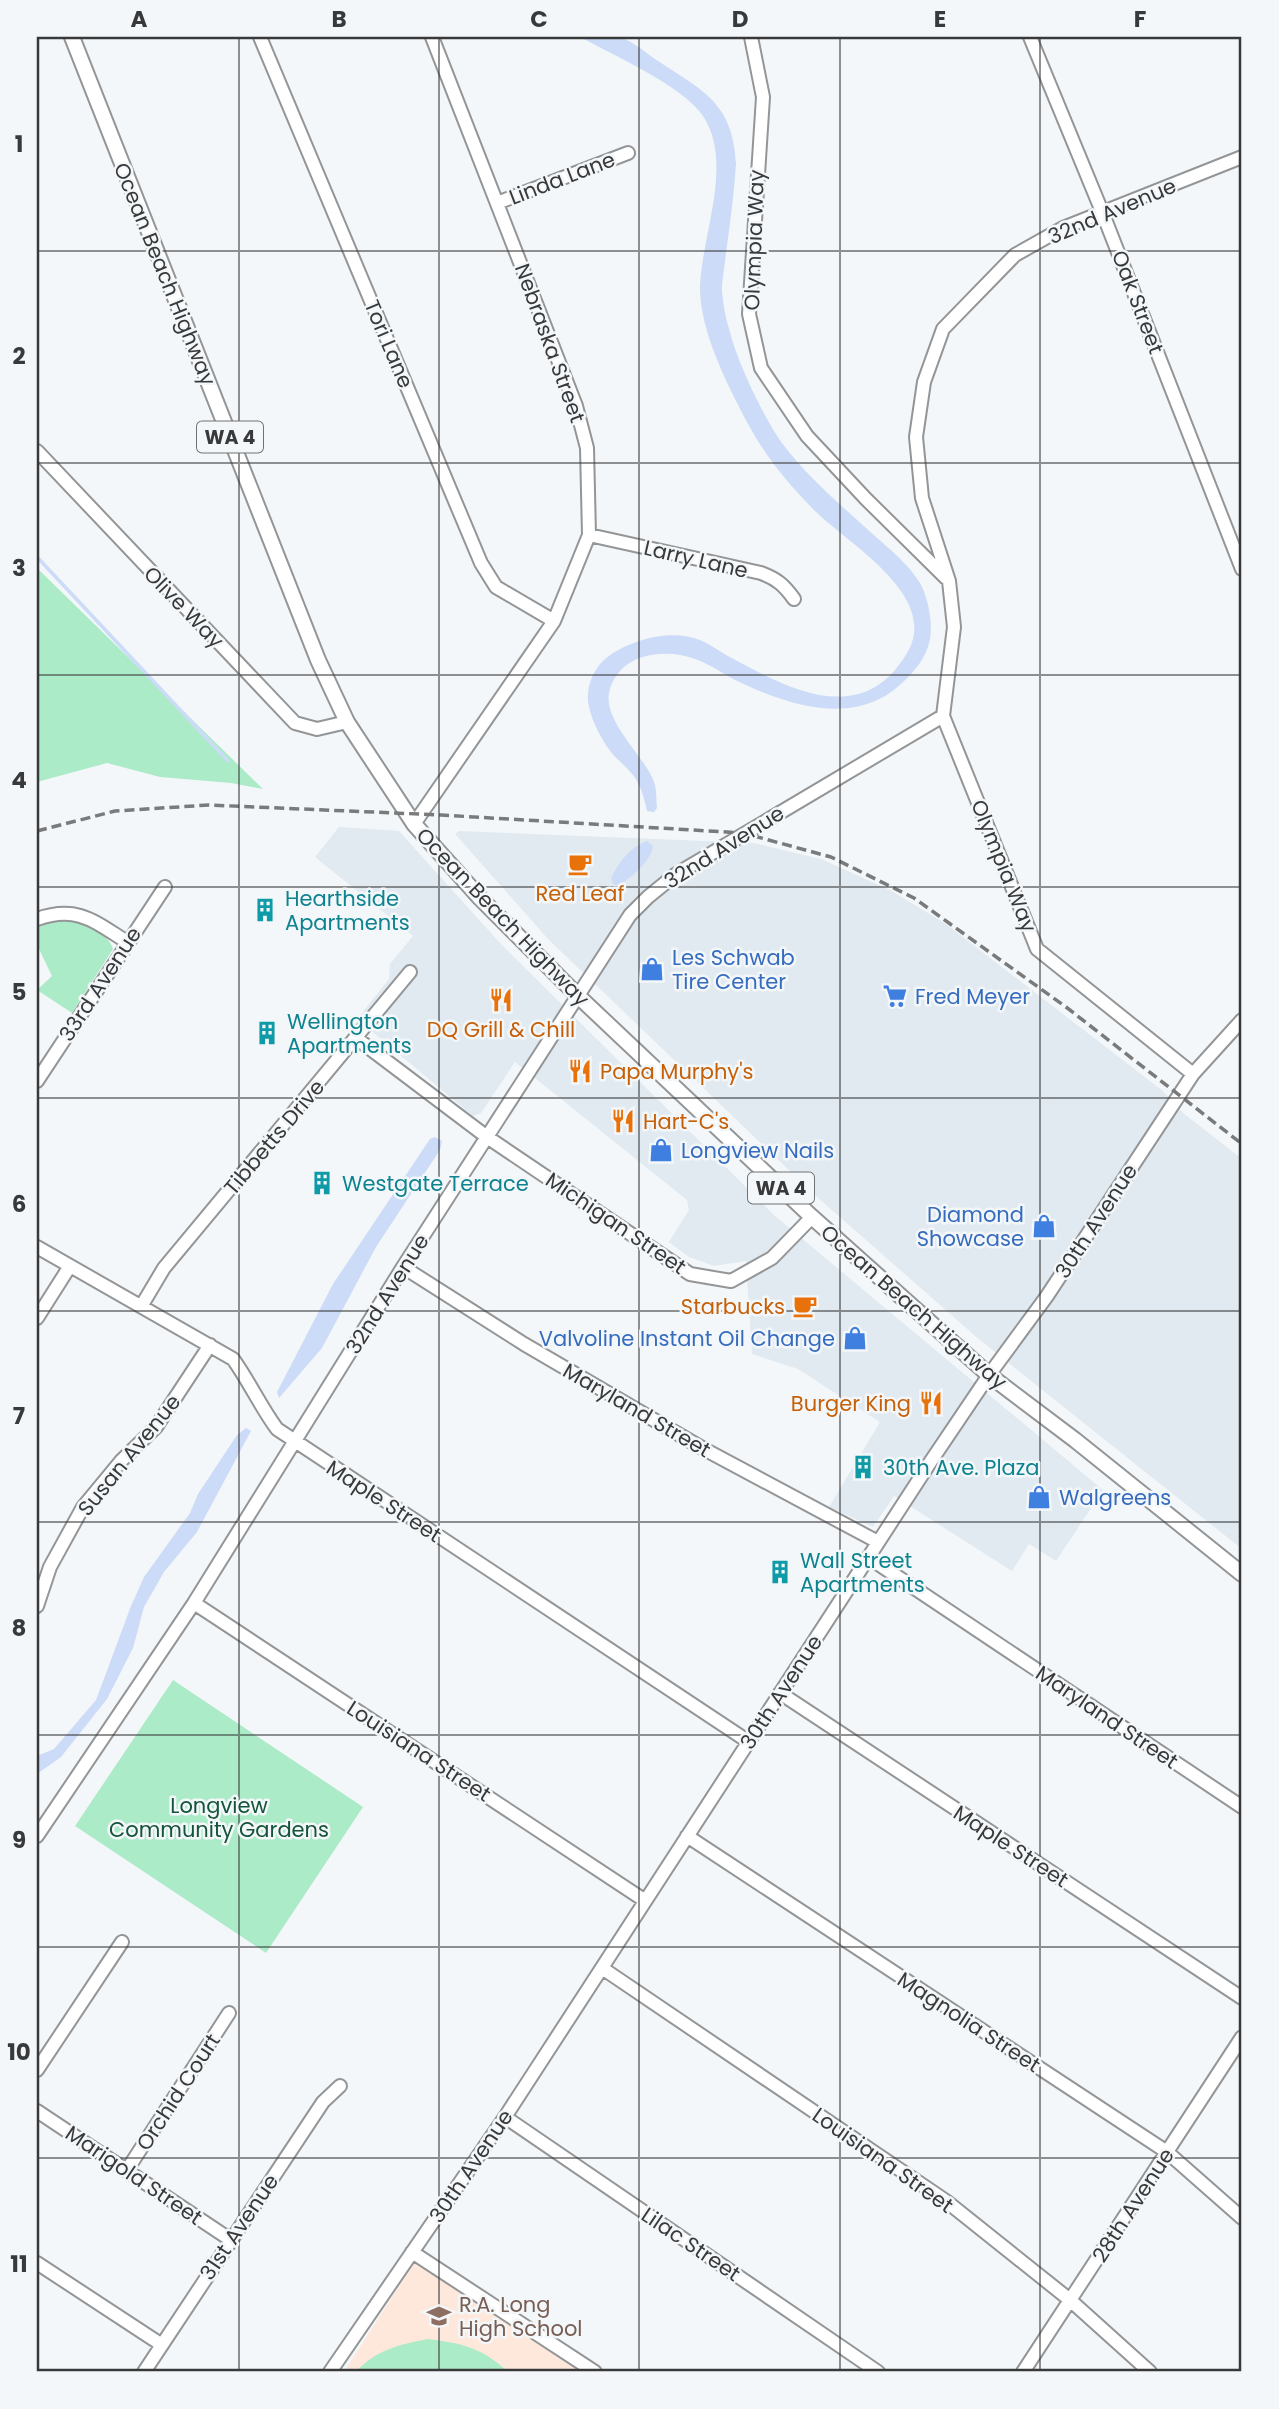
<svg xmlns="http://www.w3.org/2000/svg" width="1279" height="2409" font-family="Poppins,sans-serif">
<rect width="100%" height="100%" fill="#f4f7f9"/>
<path fill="#e1eaf1" d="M339,827L399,831L500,943L775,1216L1103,1490L1056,1561L1029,1544L1012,1571L894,1496L873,1527L829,1507L880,1422L798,1369L752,1354L746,1261L714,1266L689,1257L669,1242L689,1210L687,1200L515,1062L481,1113L473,1116L357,1019L389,979L390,964L413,936L315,857Z
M459,831L754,843L821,859L890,890L946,924L1163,1091L1183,1113L1242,1159V1549L981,1341L817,1197L549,940L455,834Z"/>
<path fill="#fee7db" d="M416,2260L582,2372H344Z"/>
<path fill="#acebc8" d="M37,568L263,789L231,783L160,777L107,763L37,782Z
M61,920C78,920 108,931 113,949L72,1013L37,990L52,976L37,945V927Z
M173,1680L363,1807L266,1953L75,1826Z
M428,2339C461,2343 483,2348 508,2372H356C375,2350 401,2344 428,2339Z"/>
<path fill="#ccdbf7" d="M580,37C592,37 606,35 618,37C630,39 645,52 655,59C701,90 733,101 736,164C734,194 730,224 726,253C725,265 722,279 722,290C723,304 726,320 730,332C737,361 764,418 782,443C808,478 843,507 876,537C891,550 909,565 920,583C928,597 933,623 930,639C927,657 914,672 902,683C854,729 785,704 733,679C721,672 709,664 695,659C663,647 617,654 609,693C604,723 645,756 654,782C657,789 656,800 657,808L654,812L647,811C645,801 642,790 637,781C630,769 619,762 611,752C602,741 592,721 589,707C585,690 592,671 604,660C627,640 671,628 700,640C710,644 719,651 728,656C787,688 862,730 907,653C941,596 848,544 814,510C788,484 766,457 748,424C728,386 699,330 700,286C702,234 734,163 703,116C683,86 613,55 580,37Z
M647,841L653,846C650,863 632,876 619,886L613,884L611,878C619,862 630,847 647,841Z
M435,1137L442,1141L440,1150L376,1247L322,1348L279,1398L277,1392L333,1284L430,1139Z
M246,1428L251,1431L197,1532L164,1572L144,1607L133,1648L107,1699L61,1757L37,1774V1756L54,1749L96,1700L131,1606L144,1577L190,1513L198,1494L237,1435Z"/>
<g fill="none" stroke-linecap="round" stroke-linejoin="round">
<path stroke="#ccdbf7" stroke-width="3.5" d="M37,557L228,761"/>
<g stroke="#939597" stroke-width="16">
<path id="minor" d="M260,37L481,563L496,587L554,621
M751,37L763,97L749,314L761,368L807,436L866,499L946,578
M1030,37L1103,214L1242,569
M497,203L628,153
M37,451L295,723L317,729L347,722
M589,535L761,573C777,579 784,585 794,599
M414,824L554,621L589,535L587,448L576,406L432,37
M37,919C77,905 94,921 127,942
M356,1038L487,1137L690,1274L731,1281L772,1258L812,1217
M1193,1074L1037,949L943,716L954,627L949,581L922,498L916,437L924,382L943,329L1015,255L1063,228L1242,157
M37,1081L165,887
M37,1247L233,1359C249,1381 260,1406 277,1429L749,1742
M403,1267L524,1344L702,1448L878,1542
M142,1305L164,1268L410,972
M37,1318L70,1266
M868,1557L1242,1807
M194,1603L644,1900
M37,1606L50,1567L83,1507L121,1461L156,1427L210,1345
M780,1693L1242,1998
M37,1836L194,1603L403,1267L630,915L648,897L675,875L943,716
M687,1836L1167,2152L1242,2218
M602,1968L946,2201L1070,2300L1150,2372
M37,2070L122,1942
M37,2111L231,2240
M505,2117L878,2372
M127,2170L229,2013
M412,2252L595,2372
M37,2263L162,2345
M144,2372L323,2102L340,2086
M330,2372L505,2117L931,1461L989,1375L1047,1296L1193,1074L1242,1020
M1023,2372L1242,2037"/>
</g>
<g stroke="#939597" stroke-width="18">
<path id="major" d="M72,37L318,660L347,722L414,824L480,898L577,995L812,1217L989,1375L1075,1440L1242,1574"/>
</g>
<use href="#minor" stroke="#fff" stroke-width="12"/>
<use href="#major" stroke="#fff" stroke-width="14"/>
<path stroke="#787a7b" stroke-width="3.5" stroke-dasharray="10 5" stroke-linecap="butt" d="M37,831L115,811L209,805L441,815L743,833L831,857L914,898L1066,1007L1242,1144"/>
</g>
<path fill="none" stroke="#38393a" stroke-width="2" stroke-opacity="0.55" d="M239,37V2372M439,37V2372M639,37V2372M840,37V2372M1040,37V2372M37,251H1242M37,463H1242M37,675H1242M37,887H1242M37,1098H1242M37,1311H1242M37,1522H1242M37,1735H1242M37,1947H1242M37,2158H1242"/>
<defs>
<g id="cafe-bare" transform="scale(1.89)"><path d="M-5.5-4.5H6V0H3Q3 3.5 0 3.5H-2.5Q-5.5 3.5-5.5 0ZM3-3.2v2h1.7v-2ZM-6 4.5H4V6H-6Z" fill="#e8710a" stroke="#f4f7f9" stroke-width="2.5" paint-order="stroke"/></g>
<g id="building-bare" transform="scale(1.89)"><path d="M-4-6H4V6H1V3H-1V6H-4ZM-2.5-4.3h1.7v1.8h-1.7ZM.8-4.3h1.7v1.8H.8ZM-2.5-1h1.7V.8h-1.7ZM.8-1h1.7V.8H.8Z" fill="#0f9aa8" stroke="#f4f7f9" stroke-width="2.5" paint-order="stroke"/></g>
<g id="shop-bare" transform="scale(1.89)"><path d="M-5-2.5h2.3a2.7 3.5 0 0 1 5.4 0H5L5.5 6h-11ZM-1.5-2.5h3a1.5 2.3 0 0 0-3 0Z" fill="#3f7fe0" stroke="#f4f7f9" stroke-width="2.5" paint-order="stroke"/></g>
<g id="supermarket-bare" transform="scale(1.89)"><path d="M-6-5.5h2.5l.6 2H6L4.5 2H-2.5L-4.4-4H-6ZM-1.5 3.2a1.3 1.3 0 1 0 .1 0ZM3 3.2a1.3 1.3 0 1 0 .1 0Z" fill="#3f7fe0" stroke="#f4f7f9" stroke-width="2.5" paint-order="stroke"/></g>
<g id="restaurant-bare" transform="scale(1.89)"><path d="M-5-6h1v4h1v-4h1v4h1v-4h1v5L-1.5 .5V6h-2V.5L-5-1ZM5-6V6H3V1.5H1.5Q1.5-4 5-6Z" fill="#e8710a" stroke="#f4f7f9" stroke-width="2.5" paint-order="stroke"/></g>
<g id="school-bare" transform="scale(1.89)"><path d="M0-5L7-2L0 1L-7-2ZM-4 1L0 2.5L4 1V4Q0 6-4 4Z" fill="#8d6e63" stroke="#f4f7f9" stroke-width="2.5" paint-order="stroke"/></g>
</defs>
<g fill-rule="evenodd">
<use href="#cafe-bare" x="580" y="864"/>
<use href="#building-bare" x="265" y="910"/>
<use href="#shop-bare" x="652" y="969"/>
<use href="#supermarket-bare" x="895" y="996"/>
<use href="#restaurant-bare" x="501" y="1000"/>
<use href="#building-bare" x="267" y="1033"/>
<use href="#restaurant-bare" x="580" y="1071"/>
<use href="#restaurant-bare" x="623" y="1121"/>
<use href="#shop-bare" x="661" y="1150"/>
<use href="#building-bare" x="322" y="1183"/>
<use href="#shop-bare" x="1044" y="1226"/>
<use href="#cafe-bare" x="805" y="1306"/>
<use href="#shop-bare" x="855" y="1338"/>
<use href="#restaurant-bare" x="931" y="1403"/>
<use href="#building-bare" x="863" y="1467"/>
<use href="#shop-bare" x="1039" y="1497"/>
<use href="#building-bare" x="780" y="1572"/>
<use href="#school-bare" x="439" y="2316"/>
</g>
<g text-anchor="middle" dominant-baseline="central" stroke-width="5" stroke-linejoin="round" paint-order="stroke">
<g fill="#f4f7f9" stroke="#707273" stroke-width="2">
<rect x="197" y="421.5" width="66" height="31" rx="5"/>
<rect x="748" y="1172.5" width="66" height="31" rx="5"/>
</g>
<g font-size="19" font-weight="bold" fill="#38393a">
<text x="230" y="437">WA 4</text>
<text x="781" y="1188">WA 4</text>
</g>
<g font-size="21" fill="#38393a" stroke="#f4f7f9">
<text transform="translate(562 178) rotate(-21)">Linda Lane</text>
<text transform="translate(1112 211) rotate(-23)">32nd Avenue</text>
<text transform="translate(754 240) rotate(-88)">Olympia Way</text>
<text transform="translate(165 274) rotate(68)">Ocean Beach Highway</text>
<text transform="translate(1138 302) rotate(69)">Oak Street</text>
<text transform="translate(550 343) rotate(70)">Nebraska Street</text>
<text transform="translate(389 344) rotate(67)">Tori Lane</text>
<text transform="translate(696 559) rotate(13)">Larry Lane</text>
<text transform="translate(184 607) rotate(46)">Olive Way</text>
<text transform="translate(724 847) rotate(-32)">32nd Avenue</text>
<text transform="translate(1004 866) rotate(68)">Olympia Way</text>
<text transform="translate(503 917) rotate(46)">Ocean Beach Highway</text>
<text transform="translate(100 984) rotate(-57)">33rd Avenue</text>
<text transform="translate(274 1137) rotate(-50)">Tibbetts Drive</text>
<text transform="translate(1096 1221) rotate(-57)">30th Avenue</text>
<text transform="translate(616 1223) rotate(34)">Michigan Street</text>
<text transform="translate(387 1294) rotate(-58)">32nd Avenue</text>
<text transform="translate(914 1307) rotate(41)">Ocean Beach Highway</text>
<text transform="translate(637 1410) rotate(30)">Maryland Street</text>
<text transform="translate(129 1455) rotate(-51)">Susan Avenue</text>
<text transform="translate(384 1501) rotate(33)">Maple Street</text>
<text transform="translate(781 1692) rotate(-57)">30th Avenue</text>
<text transform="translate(1107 1717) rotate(34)">Maryland Street</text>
<text transform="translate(419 1751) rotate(33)">Louisiana Street</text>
<text transform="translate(1011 1846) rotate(33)">Maple Street</text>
<text transform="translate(969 2022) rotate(33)">Magnolia Street</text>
<text transform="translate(178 2092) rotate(-57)">Orchid Court</text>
<text transform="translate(883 2160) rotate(35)">Louisiana Street</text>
<text transform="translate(471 2166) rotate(-56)">30th Avenue</text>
<text transform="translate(134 2175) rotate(34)">Marigold Street</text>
<text transform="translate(1133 2205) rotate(-57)">28th Avenue</text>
<text transform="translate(239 2227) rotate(-56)">31st Avenue</text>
<text transform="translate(691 2244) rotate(34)">Lilac Street</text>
</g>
<g font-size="21" fill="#c56008" stroke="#f4f7f9">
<text x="580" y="893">Red Leaf</text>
<text x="501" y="1029">DQ Grill &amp; Chill</text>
<text x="600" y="1071" text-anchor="start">Papa Murphy's</text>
<text x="643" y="1121" text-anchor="start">Hart-C's</text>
<text x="785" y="1306" text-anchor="end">Starbucks</text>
<text x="911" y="1403" text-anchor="end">Burger King</text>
</g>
<g font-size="21" fill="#0d838f" stroke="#f4f7f9" text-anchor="start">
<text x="285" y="898">Hearthside<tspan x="285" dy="24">Apartments</tspan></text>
<text x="287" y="1021">Wellington<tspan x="287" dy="24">Apartments</tspan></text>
<text x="342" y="1183">Westgate Terrace</text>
<text x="883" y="1467">30th Ave. Plaza</text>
<text x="800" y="1560">Wall Street<tspan x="800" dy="24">Apartments</tspan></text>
</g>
<g font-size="21" fill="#366cbe" stroke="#f4f7f9" text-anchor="start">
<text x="672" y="957">Les Schwab<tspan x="672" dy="24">Tire Center</tspan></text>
<text x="915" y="996">Fred Meyer</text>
<text x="681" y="1150">Longview Nails</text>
<text x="1024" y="1214" text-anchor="end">Diamond<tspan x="1024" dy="24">Showcase</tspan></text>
<text x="835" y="1338" text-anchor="end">Valvoline Instant Oil Change</text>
<text x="1059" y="1497">Walgreens</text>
</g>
<g font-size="21" fill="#145438" stroke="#f4f7f9">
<text x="219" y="1805">Longview<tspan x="219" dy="24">Community Gardens</tspan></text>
</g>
<g font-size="21" fill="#785e54" stroke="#f4f7f9" text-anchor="start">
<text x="459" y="2304">R.A. Long<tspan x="459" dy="24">High School</tspan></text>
</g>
</g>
<rect width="1279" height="2409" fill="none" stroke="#f4f7f9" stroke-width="77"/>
<rect x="38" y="38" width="1202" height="2332" fill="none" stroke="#38393a" stroke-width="2.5"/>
<g font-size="23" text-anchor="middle" font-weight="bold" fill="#38393a">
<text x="139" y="27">A</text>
<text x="339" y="27">B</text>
<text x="539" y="27">C</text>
<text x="740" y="27">D</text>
<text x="940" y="27">E</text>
<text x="1140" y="27">F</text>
<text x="19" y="152">1</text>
<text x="19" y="364">2</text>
<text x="19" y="576">3</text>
<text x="19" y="788">4</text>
<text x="19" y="1000">5</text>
<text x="19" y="1212">6</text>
<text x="19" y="1424">7</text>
<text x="19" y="1636">8</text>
<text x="19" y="1848">9</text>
<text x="19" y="2060">10</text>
<text x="19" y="2272">11</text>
</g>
</svg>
